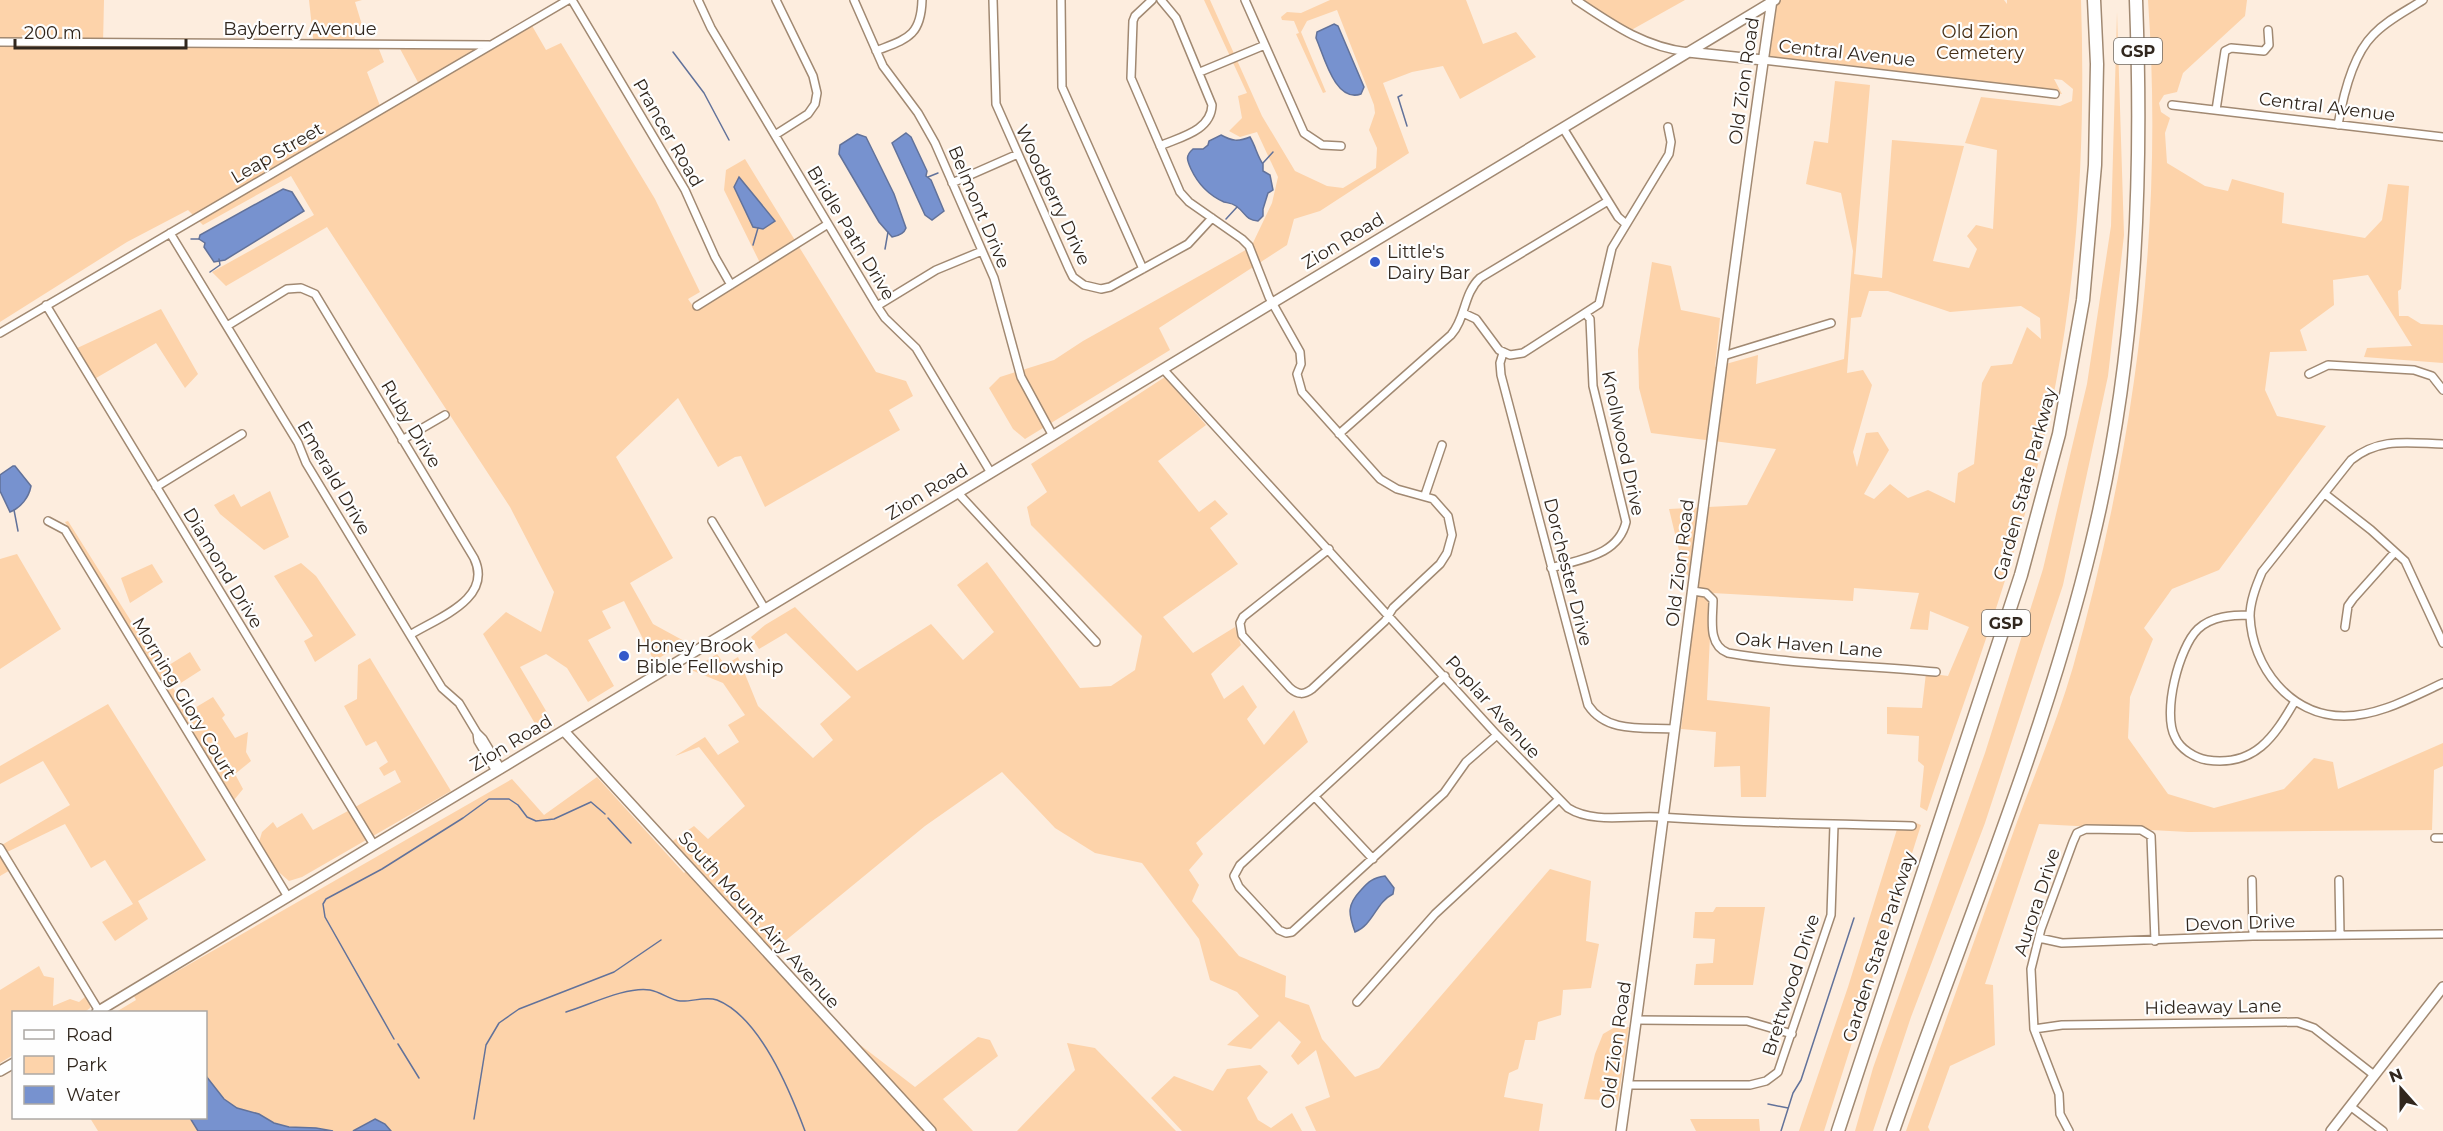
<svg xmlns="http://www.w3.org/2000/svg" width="2443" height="1131" font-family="Montserrat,sans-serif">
<rect width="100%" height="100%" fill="#fdedde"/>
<path fill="#fdd3aa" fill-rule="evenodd" d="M0,0H104L103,44L314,46L309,0H362L355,2L362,25L353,28L356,47L377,44L384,62L367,72L382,111L421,88L398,45H495L531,24L546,50L561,43L655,199L700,292L688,299L695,309L762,267L724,190L726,170L745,159L876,372L906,381L913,396L889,410L900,430L765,507L741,456L735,457L718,467L678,398L616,457L673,558L630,583L653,624L686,642L654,661L624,601L602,611L611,628L588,640L614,686L588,702L567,668L546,654L520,667L555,726L541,734L483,634L506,612L541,632L554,592L510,507L327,227L226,286L212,272L314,215L291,176L203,225L188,210L127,242L0,322Z
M1204,0H1210L1262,116L1295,171L1327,186L1343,188L1376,168L1377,148L1369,130L1375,113L1374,105L1337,10L1307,21L1301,32L1326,92L1323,93L1296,34L1299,33L1294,21L1282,20L1281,17L1287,12L1301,13L1330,0H1466L1483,44L1516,32L1536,57L1460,99L1443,66L1412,72L1383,83L1409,153L1320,211L1294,219L1287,245L1159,328L1170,350L1025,439L1013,429L989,388L1000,377L1054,360L1083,341L1251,247L1272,203L1278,177L1257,132L1240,137L1229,131L1242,118L1238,96L1247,93Z
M1576,0H1685L1626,33Z
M1775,0H2004L2007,4V0H2081C2086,153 2077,307 2040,456C2011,577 1966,694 1927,811L1920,807L1924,766L1918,761L1919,736L1887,734V707L1922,708L1926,673L1948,676L1969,627L1930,611L1928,630L1910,629L1919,593L1854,588L1853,601L1712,593L1707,700L1770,707L1766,797H1741L1740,766L1714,767L1716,732L1681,729L1698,587L1684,571L1669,509L1747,505L1776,449L1651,433L1639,388L1638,350L1652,262L1671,266L1681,310L1720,318L1715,367L1758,355L1756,384L1844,359L1853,251L1841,193L1806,184L1814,141L1828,143L1835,81L1870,85L1854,274L1882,278L1892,140L1964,146L1933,261L1969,268L1977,249L1967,236L1976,225L1993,229L1997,150L1965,143L1981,97L2060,106L2072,101L2073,89L2062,80L2054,79L2062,94L1824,67L1768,56ZM1869,291H1888L1950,312L2021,306L2040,318L2041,339L2027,327L2012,364L1991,366L1982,383L1974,464L1958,473L1955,503L1928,490L1908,498L1890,484L1874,499L1864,494L1889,450L1878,432L1866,433L1857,467L1853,452L1872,385L1863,370L1847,373L1851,318L1861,317Z
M2148,0H2247L2245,16L2183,73L2177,92L2164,95L2159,103L2161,112L2170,118L2165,133L2167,163L2205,186L2228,191L2232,179L2284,193L2282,223L2365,238L2382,220L2388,184L2409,186L2401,289L2398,291L2399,316H2408L2421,324L2443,325V363L2364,357L2367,348L2412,346L2368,275L2333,280L2334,305L2300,330L2307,351L2270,352L2265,390L2277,416L2326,426L2219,570L2172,589L2144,628L2153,639L2130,697L2128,738L2168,794L2214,808L2284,789L2314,758L2333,762L2338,789L2443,743V766L2434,770L2432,830L2188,832L2039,824L1985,984L1993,985L1995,1045L1950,1066L1928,1127L1930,1131H1906C1943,1028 1980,925 2017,822C2036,771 2058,719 2073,667C2135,448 2164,227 2148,0Z
M2117,12L2124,235L2108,376L2063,585L1985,823L1911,1017L1873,1131H1855L1873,1068L1985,753L2043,569L2087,384L2111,226Z
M161,309L198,374L185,388L156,343L91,381L73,350Z
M1165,377L1206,425L1158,461L1199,512L1215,500L1228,514L1210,528L1238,564L1163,617L1193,653L1235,627L1241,645L1211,674L1224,699L1243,685L1257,707L1247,719L1264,745L1294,710L1308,742L1196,843L1203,854L1189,870L1199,885L1192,901L1239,956L1286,976L1285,997L1309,1005L1322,1039L1355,1077L1379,1068L1550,869L1591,881L1586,941L1599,944L1591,988L1563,990L1561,1015L1538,1022L1535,1040H1525L1518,1069L1509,1073L1504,1097L1543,1104L1539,1131H1316L1305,1107L1330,1097L1316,1050L1298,1065L1291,1056L1301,1042L1279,1021L1251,1049L1227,1045L1259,1016L1237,992L1210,980L1199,939L1142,863L1095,853L1055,828L1002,772L925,826L768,955L829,1021L915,1087L978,1037L990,1040L998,1056L943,1099L973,1131H98L90,1118H206V1012H116L136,1000L134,996L512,779L544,815L597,777L684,873L689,869L667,845L694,826L708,839L745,806L699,747L675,756L705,737L718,755L739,742L728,725L745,715L723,683L691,670L717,654L725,665L738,657L758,706L813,758L833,740L820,724L851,697L786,633L759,649L751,637L765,625L795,607L857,671L931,624L963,660L994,632L957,585L987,562L1080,688L1111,686L1135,670L1142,636L1031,525L1027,507L1047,492L1031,464Z
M270,491L289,537L264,550L220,514L214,505L234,494L241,507Z
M68,521L148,648L151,646L155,654L160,651L169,665L190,652L201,670L173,688L188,712L213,697L225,715L222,718L235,738L248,732L246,752L251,761L235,774L243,789L234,800L65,522Z
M17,554L61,629L0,669V559Z
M301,563L316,576L356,635L315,662L304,641L313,636L274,576Z
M152,564L163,582L130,603L121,578Z
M370,658L451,791L302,877L289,881L274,868L259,842L262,832L273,822L277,828L302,813L313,830L401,782L395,770L384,776L379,768L388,762L376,741L366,746L344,706L357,699L358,665Z
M108,704L206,860L138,901L148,919L115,941L102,922L133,904L105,860L91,868L65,824L3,854L12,869L0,876V846L70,805L43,761L0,784V766Z
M1911,821L1921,825L1824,1131H1799L1848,987L1898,826Z
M1716,907H1765L1753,985H1694L1696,964L1713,963L1715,939L1693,938L1695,912H1713Z
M39,966L44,976L54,978L53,1006L70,999L79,1002L86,996L90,1002V1008L85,1012H14L13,1055L0,1063V990Z
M1615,1027H1629L1618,1101L1584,1099L1595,1054L1603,1034Z
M1067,1043L1095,1048L1176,1131H1017L1075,1070Z
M1260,1065L1268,1072L1247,1098L1258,1120L1271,1128L1292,1113L1302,1131H1182L1151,1098L1174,1076L1213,1091L1227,1069Z
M1690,1119H1759L1760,1131H1696Z"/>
<path fill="#7792cf" stroke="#62729a" stroke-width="1.5" d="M1334,24L1338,26L1364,87L1361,94C1335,103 1324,56 1316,38L1317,32Z
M906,133L911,137L927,171L926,176L931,180L944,211L932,220L925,215L892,143Z
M857,134L866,137L894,194L906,228C904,234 898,236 892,237L879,222L839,154L840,145Z
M1221,135C1232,141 1238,142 1250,137C1256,147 1257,156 1263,164V171L1270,175L1273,190L1268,193L1263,209V216L1258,221C1245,220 1246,213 1236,206C1232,203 1228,203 1224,202C1208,195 1198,184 1191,169C1187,160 1185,156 1193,149H1203L1208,145L1209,141Z
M739,177L775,221L763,229L753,227L734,187Z
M283,189L292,192L304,211L225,260L214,262L204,247L205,243L199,239L200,235Z
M13,466H15L31,486C29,497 21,508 10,512L0,491V475Z
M1385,876L1394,888L1393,894C1376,902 1373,925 1355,932C1348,913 1347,905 1361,890C1369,881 1373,878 1385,876Z
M206,1076L224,1099L237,1108L259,1114L274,1123L289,1127L316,1128L333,1131H198L190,1118H206Z
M375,1119L385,1124L391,1131H353Z"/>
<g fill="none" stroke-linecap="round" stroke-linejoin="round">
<path stroke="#62729a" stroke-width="1.5" d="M673,52L704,93L729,140
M1402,95L1398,97L1407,126
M1263,163L1273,152
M928,177L938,173
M1226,219L1237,207
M191,239H199
M753,245L758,228
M885,249L888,232
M210,272L220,265L219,259
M14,510L18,531
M608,818L631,843
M566,1012C589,1005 627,986 650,990C661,992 670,1000 680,1001C692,1002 705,996 717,1000C760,1017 790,1091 805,1131
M394,1039L325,917L323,904L326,899L382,869L463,818L489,799H509L518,805L527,817L536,821L554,819L591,802L605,814
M398,1044L419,1078
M1768,1104L1788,1108
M474,1119L486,1045L499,1023L519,1009L614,972L661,940
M1781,1131L1793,1093L1801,1080L1854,918"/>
<g stroke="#a18972" stroke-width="10">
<path id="street" d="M572,0L685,190L715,257L731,285
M698,0L711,28L877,306L885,318L916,348L991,473
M854,0L883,66L918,113L935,143L994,278L1021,377L1053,436
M993,0L996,104L1069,269L1073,277L1084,285L1101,289L1110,287L1188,244L1212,218
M1061,0L1062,87L1143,269
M1152,0L1135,16L1133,21L1131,78L1180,192L1189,202L1242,239L1249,246L1269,297L1300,352L1301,364L1297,374L1302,392L1380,479L1397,489L1433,499L1448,516L1452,535L1447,553L1440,564L1393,608L1385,621L1312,689C1304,695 1298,695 1290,688L1242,635L1240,623L1243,617L1329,549
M1245,0L1304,133L1322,145L1341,146
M1576,0C1612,24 1644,47 1688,52
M0,42L489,45
M876,51C906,39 921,37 922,0
M1763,60L2055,94
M1200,72L1265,45
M2172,105L2443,137
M2216,110L2225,51L2231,48L2264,51L2269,45L2268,30
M2338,125C2343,96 2352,56 2373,35C2387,20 2406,11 2423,0
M1563,128L1618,217L1626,224
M775,135L808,114L815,104L817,93L813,76L776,0
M1160,146C1180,137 1211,131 1212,105L1176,18L1161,0
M952,183L1018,154
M170,233L298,443L306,463L442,688L459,703L477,733
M46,305L374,845
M697,306L828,224
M877,306L936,270L982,251
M1463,313L1476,319L1499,350L1510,355L1523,353L1599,304L1612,248L1669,154L1671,142L1668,127
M227,326L287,289L301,288L315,294L474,558C494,599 437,618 410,635
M0,333L568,0
M1503,353L1500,363L1501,375L1588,705C1607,734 1645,727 1675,729
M1723,356L1831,323
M1163,369L1497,735L1568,808C1594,824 1629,815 1659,817C1743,823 1828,824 1912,826
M2309,374L2328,365L2414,370L2432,376L2443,390
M1339,434L1451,335C1466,318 1463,294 1480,278L1608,201
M402,440L445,415
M2443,444C2408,443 2380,437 2351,460L2262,572C2256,586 2250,601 2250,616C2252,667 2290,716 2344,716C2379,716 2412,697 2443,683
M156,487L242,434
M958,493L1096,642
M2325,494L2371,530L2405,561L2443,643
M1425,495L1442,445
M48,521L65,530L288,897
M712,521L765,609
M1551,568C1580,559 1618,556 1626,522L1593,386L1590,319L1586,314
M1693,591L1706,593L1713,600C1713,618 1707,645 1728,653C1797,665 1866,665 1936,672
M2250,615C2232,615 2212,616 2198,629C2179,647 2162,713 2175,737C2180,749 2195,758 2207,760C2255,767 2274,737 2295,701
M2345,627L2348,606L2353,599L2395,552
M1445,676L1240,865L1234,876L1239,887L1279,930L1286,933L1292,932L1444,793L1466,762L1497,735
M496,771L478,741L477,733L483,739L501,769
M1315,797L1373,859
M2435,838H2443
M0,848L99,1011
M2252,880L2253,936
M2339,880L2340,935
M2039,938L2062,943L2253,936L2443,934
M1357,1002L1435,914L1558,800
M1636,1020L1747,1021L1792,1034
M2034,1029L2062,1025L2297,1022L2314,1028L2374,1075
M1627,1085H1750L1766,1081L1778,1072L1831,915L1834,825
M2350,1106L2383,1131
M2069,1131L2060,1114L2059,1094L2034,1029L2031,969L2041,929L2073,842L2077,833L2086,829L2141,830L2151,836L2155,941"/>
</g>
<g stroke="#a18972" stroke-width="12">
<path id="secondary" d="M1688,52L1763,60
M564,731L931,1131
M97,1012L1775,0
M0,1071L14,1063
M1621,1131C1674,754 1717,376 1772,0
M2331,1131L2443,987"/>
</g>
<g stroke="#a18972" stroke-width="15">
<path id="highway" d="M1838,1131L2021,575L2059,434L2083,300L2095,165L2097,64L2094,0
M1893,1131C1961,935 2043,744 2092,542C2136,361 2143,185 2136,0"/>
</g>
<use href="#street" stroke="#fff" stroke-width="7"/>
<use href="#secondary" stroke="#fff" stroke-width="9"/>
<use href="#highway" stroke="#fff" stroke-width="12"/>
</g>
<g fill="#345aca" stroke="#fefefe" stroke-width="2">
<circle cx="1375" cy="262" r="6"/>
<circle cx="624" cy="656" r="6"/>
</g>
<g text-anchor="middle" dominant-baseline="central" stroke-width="4.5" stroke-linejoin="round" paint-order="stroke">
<g fill="#fefefe" stroke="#6e6861" stroke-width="1.5">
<rect x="2114" y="38" width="48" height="26" rx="4.5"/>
<rect x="1982" y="610" width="48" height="26" rx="4.5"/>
</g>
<g font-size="16" font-weight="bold" fill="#31271e">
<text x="2138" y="51">GSP</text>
<text x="2006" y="623">GSP</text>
</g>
<g font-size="18" fill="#31271e" stroke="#fefefe">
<text x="300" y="29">Bayberry Avenue</text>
<text transform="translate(1847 53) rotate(6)">Central Avenue</text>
<text transform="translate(1744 81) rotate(-82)">Old Zion Road</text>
<text transform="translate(2327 107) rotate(7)">Central Avenue</text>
<text transform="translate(668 133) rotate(60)">Prancer Road</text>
<text transform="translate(277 153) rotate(-30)">Leap Street</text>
<text transform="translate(1053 195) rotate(65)">Woodberry Drive</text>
<text transform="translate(979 207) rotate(67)">Belmont Drive</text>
<text transform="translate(851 233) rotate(59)">Bridle Path Drive</text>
<text transform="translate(1343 241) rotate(-31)">Zion Road</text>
<text transform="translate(411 424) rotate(59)">Ruby Drive</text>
<text transform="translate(1623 443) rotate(78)">Knollwood Drive</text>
<text transform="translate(334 478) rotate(60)">Emerald Drive</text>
<text transform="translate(2025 484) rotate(-75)">Garden State Parkway</text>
<text transform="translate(927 492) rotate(-31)">Zion Road</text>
<text transform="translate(1680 563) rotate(-83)">Old Zion Road</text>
<text transform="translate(223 568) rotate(59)">Diamond Drive</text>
<text transform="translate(1568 572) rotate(76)">Dorchester Drive</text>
<text transform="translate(1809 645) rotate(5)">Oak Haven Lane</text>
<text transform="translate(184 698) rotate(59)">Morning Glory Court</text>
<text transform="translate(1493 707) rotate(48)">Poplar Avenue</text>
<text transform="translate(511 743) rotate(-31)">Zion Road</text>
<text transform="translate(2037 902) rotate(-72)">Aurora Drive</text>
<text transform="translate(759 920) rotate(48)">South Mount Airy Avenue</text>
<text transform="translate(2240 923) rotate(-2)">Devon Drive</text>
<text transform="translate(1879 947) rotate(-72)">Garden State Parkway</text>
<text transform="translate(1791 985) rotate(-72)">Brettwood Drive</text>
<text transform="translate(2213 1007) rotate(-1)">Hideaway Lane</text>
<text transform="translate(1616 1045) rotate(-82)">Old Zion Road</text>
</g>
<g font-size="18" fill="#462f16" stroke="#fefefe">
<text x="1980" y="32">Old Zion<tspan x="1980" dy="21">Cemetery</tspan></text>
</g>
<g font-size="18" fill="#31271e" stroke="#fefefe" text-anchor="start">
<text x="1387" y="252">Little's<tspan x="1387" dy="21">Dairy Bar</tspan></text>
<text x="636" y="646">Honey Brook<tspan x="636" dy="21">Bible Fellowship</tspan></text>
</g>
</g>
<rect x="12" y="1011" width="195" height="108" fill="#fefefe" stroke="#aca8a4" stroke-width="1.5"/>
<rect x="24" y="1030" width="30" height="9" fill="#ffffff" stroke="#aca8a4" stroke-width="1.5"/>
<text x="66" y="1041" font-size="18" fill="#31271e">Road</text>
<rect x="24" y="1056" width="30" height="18" fill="#fdd3aa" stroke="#aca8a4" stroke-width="1.5"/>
<text x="66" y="1071" font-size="18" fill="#31271e">Park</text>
<rect x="24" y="1086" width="30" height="18" fill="#7792cf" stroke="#aca8a4" stroke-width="1.5"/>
<text x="66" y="1101" font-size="18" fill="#31271e">Water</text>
<g transform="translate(2401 1089) rotate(339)" stroke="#fefefe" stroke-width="4.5" paint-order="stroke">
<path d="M0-4.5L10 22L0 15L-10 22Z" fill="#31271e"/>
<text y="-9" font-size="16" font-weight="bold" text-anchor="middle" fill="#31271e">N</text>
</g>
<path d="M15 39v9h171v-9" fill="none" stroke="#31271e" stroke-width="3"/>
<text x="24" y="39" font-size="18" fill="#31271e" stroke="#fefefe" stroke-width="4.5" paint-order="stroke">200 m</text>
</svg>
